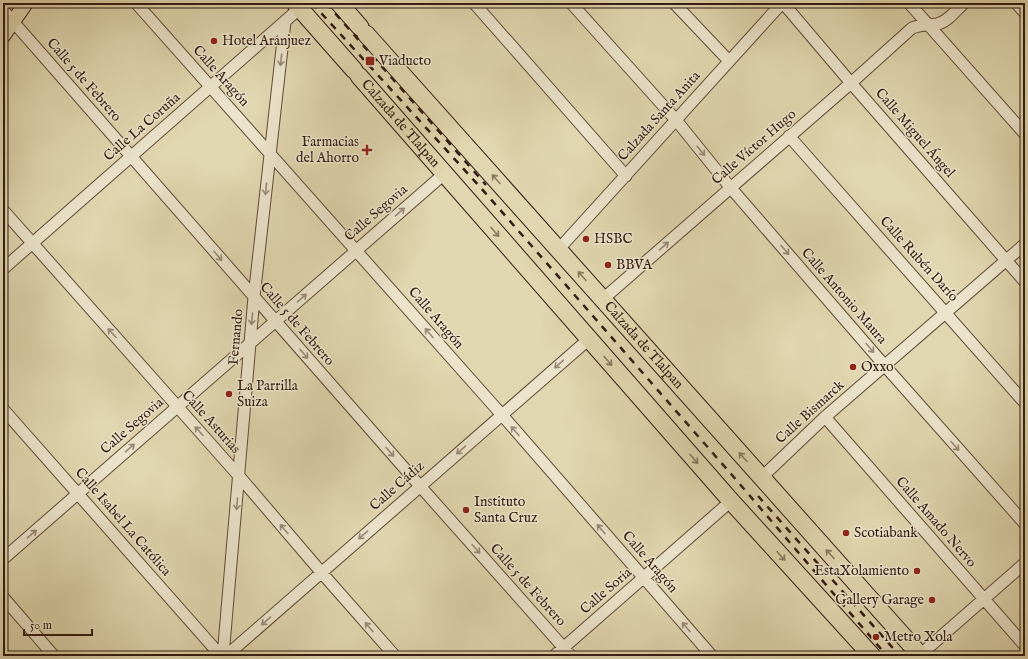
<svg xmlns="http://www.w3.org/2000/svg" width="1028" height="659" font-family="'IM FELL English',serif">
<rect width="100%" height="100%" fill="#e0d6af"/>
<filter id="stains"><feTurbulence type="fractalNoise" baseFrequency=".005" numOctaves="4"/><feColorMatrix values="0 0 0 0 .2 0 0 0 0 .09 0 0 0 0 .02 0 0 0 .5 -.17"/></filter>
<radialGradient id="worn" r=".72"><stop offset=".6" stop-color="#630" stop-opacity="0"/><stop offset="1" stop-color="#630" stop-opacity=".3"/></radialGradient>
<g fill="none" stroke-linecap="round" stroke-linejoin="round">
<g stroke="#5e4a38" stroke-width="13">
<path id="minor" d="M136,3L502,415L712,656
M474,3L626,176
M571,3L676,120L730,187L885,366L1025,524
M674,3L729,61
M783,3L851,83L1025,282
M909,3L1025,134
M1016,3L1025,13
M3,10L420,486L571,656
M789,136L1025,403
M3,210L239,476L321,572L395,656
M558,250L782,3
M3,269L300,8
M603,299L851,83L912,28C920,25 928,25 937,24C948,22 956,10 964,3
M3,409L221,656
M825,417L1025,646
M762,477L825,417L1025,244
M3,559L444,174
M3,597L54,656
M920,655L1025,563
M223,656L254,297L285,22
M226,656L589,339
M554,656L731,501"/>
</g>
<g stroke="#321b11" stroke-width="16">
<path id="major" d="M3,36L26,3"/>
</g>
<g stroke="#321b11" stroke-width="19">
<g id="highway">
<path d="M295,3L354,70"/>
<path d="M339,3L360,27"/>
<path id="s1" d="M366,34L921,656"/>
<path id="s2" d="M359,76L731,501L872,656"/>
</g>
</g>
<use href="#minor" stroke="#ebe4cb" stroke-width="11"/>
<use href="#major" stroke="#e0d6af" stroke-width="14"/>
<use href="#highway" stroke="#e0d6af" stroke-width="17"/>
<path stroke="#321b11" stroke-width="2.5" stroke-dasharray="7 7" stroke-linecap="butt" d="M312,3L481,188L732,475L887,656
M326,3L486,185
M758,496L900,656"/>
</g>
<defs><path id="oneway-shaft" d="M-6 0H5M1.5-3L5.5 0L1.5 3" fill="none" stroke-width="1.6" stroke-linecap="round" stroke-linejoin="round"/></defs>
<g stroke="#988a77">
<use href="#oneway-shaft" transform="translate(281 60) rotate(97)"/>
<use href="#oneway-shaft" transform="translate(701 151) rotate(51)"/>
<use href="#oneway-shaft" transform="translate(266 189) rotate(96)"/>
<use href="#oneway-shaft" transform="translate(400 212) rotate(-41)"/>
<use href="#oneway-shaft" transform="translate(664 246) rotate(-41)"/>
<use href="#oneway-shaft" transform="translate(785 250) rotate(49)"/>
<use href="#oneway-shaft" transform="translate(218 256) rotate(49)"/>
<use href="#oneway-shaft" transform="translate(302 298) rotate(-41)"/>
<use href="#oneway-shaft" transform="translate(252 319) rotate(95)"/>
<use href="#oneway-shaft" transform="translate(112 333) rotate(-132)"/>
<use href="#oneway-shaft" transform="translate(429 333) rotate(-131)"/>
<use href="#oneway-shaft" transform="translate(870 348) rotate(49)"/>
<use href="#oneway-shaft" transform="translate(304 354) rotate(49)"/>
<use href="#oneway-shaft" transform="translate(559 364) rotate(139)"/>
<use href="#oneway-shaft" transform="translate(199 431) rotate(-132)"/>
<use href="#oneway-shaft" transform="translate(515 431) rotate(-131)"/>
<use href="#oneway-shaft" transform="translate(955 446) rotate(49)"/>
<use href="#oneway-shaft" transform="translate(130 448) rotate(-41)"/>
<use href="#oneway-shaft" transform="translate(461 450) rotate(139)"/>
<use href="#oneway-shaft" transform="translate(390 452) rotate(49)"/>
<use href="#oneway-shaft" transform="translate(237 504) rotate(95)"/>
<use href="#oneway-shaft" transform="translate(284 529) rotate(-131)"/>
<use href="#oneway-shaft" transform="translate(601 529) rotate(-131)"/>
<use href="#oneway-shaft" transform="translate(32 534) rotate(-41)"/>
<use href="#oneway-shaft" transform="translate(363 535) rotate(139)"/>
<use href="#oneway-shaft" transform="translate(476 549) rotate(48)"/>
<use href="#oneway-shaft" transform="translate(266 621) rotate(139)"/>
<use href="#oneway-shaft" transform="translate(369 627) rotate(-131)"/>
<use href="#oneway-shaft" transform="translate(686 627) rotate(-131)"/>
</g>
<g stroke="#897860">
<use href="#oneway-shaft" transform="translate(496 179) rotate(-132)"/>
<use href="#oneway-shaft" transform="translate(495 232) rotate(49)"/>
<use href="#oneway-shaft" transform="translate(582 276) rotate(-132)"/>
<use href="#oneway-shaft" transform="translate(608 361) rotate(49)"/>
<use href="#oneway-shaft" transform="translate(743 457) rotate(-132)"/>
<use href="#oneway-shaft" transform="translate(694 459) rotate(49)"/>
<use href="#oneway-shaft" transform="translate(830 554) rotate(-132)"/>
<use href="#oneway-shaft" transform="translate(781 556) rotate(48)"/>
</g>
<g fill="#8f2418" stroke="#ebe4cb" stroke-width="1.5">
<circle cx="214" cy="41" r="4"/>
<rect x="365" y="56" width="10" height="10" rx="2"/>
<path d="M365 144h4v4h4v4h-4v4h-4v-4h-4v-4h4z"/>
<circle cx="586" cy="239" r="4"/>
<circle cx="608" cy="265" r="4"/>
<circle cx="853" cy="367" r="4"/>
<circle cx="229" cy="394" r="4"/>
<circle cx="466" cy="510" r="4"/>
<circle cx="846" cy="533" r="4"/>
<circle cx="917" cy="571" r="4"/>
<circle cx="932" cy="600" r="4"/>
<circle cx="876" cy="637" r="4"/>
</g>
<g text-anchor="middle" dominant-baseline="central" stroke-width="3" stroke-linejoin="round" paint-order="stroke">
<g font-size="14" fill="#321b11" stroke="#ebe4cb" text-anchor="start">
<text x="222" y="41">Hotel Aranjuez</text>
<text x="379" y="61">Viaducto</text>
<text x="359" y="142" text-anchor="end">Farmacias<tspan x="359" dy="16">del Ahorro</tspan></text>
<text x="594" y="239">HSBC</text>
<text x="616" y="265">BBVA</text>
<text x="861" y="367">Oxxo</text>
<text x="237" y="386">La Parrilla<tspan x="237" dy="16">Suiza</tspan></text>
<text x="474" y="502">Instituto<tspan x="474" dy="16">Santa Cruz</tspan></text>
<text x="854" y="533">Scotiabank</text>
<text x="909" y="571" text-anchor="end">EstaXolamiento</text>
<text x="924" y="600" text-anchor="end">Gallery Garage</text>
<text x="884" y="637">Metro Xola</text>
</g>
<g font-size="14" fill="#321b11" stroke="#ebe4cb">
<text transform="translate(221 76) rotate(48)">Calle Aragón</text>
<text transform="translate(84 80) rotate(49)">Calle 5 de Febrero</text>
<text transform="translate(659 116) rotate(-48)">Calzada Santa Anita</text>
<text stroke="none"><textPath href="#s2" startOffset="63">Calzada de Tlalpan</textPath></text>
<text transform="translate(142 127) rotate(-41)">Calle La Coruña</text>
<text transform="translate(915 133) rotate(49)">Calle Miguel Ángel</text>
<text transform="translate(754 147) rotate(-41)">Calle Víctor Hugo</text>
<text transform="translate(376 213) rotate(-41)">Calle Segovia</text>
<text transform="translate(919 259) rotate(48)">Calle Rubén Darío</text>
<text transform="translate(844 296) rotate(49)">Calle Antonio Maura</text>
<text transform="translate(436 318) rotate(49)">Calle Aragón</text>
<text transform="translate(297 324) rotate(49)">Calle 5 de Febrero</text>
<text transform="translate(236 337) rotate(-85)">Fernando</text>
<text stroke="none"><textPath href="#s1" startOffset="417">Calzada de Tlalpan</textPath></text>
<text transform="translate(810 412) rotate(-42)">Calle Bismarck</text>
<text transform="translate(211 422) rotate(48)">Calle Asturias</text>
<text transform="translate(132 426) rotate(-41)">Calle Segovia</text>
<text transform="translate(397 486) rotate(-41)">Calle Cádiz</text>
<text transform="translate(123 522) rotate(49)">Calle Isabel La Católica</text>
<text transform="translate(936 522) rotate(49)">Calle Amado Nervo</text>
<text transform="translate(650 562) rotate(49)">Calle Aragón</text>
<text transform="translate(528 585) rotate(48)">Calle 5 de Febrero</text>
<text transform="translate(606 591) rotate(-41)">Calle Soria</text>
</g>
</g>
<rect width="1028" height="659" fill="none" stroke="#e0d6af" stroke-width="16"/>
<rect x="4" y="4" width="1020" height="651" fill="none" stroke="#321b11" stroke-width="2"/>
<rect x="8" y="8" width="1012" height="643" fill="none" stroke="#321b11"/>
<path d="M24 629v6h68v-6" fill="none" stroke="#321b11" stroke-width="2"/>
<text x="30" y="629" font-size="12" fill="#321b11" stroke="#ebe4cb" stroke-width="3" paint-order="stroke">50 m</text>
<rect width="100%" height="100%" filter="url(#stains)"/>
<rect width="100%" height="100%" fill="url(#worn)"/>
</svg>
